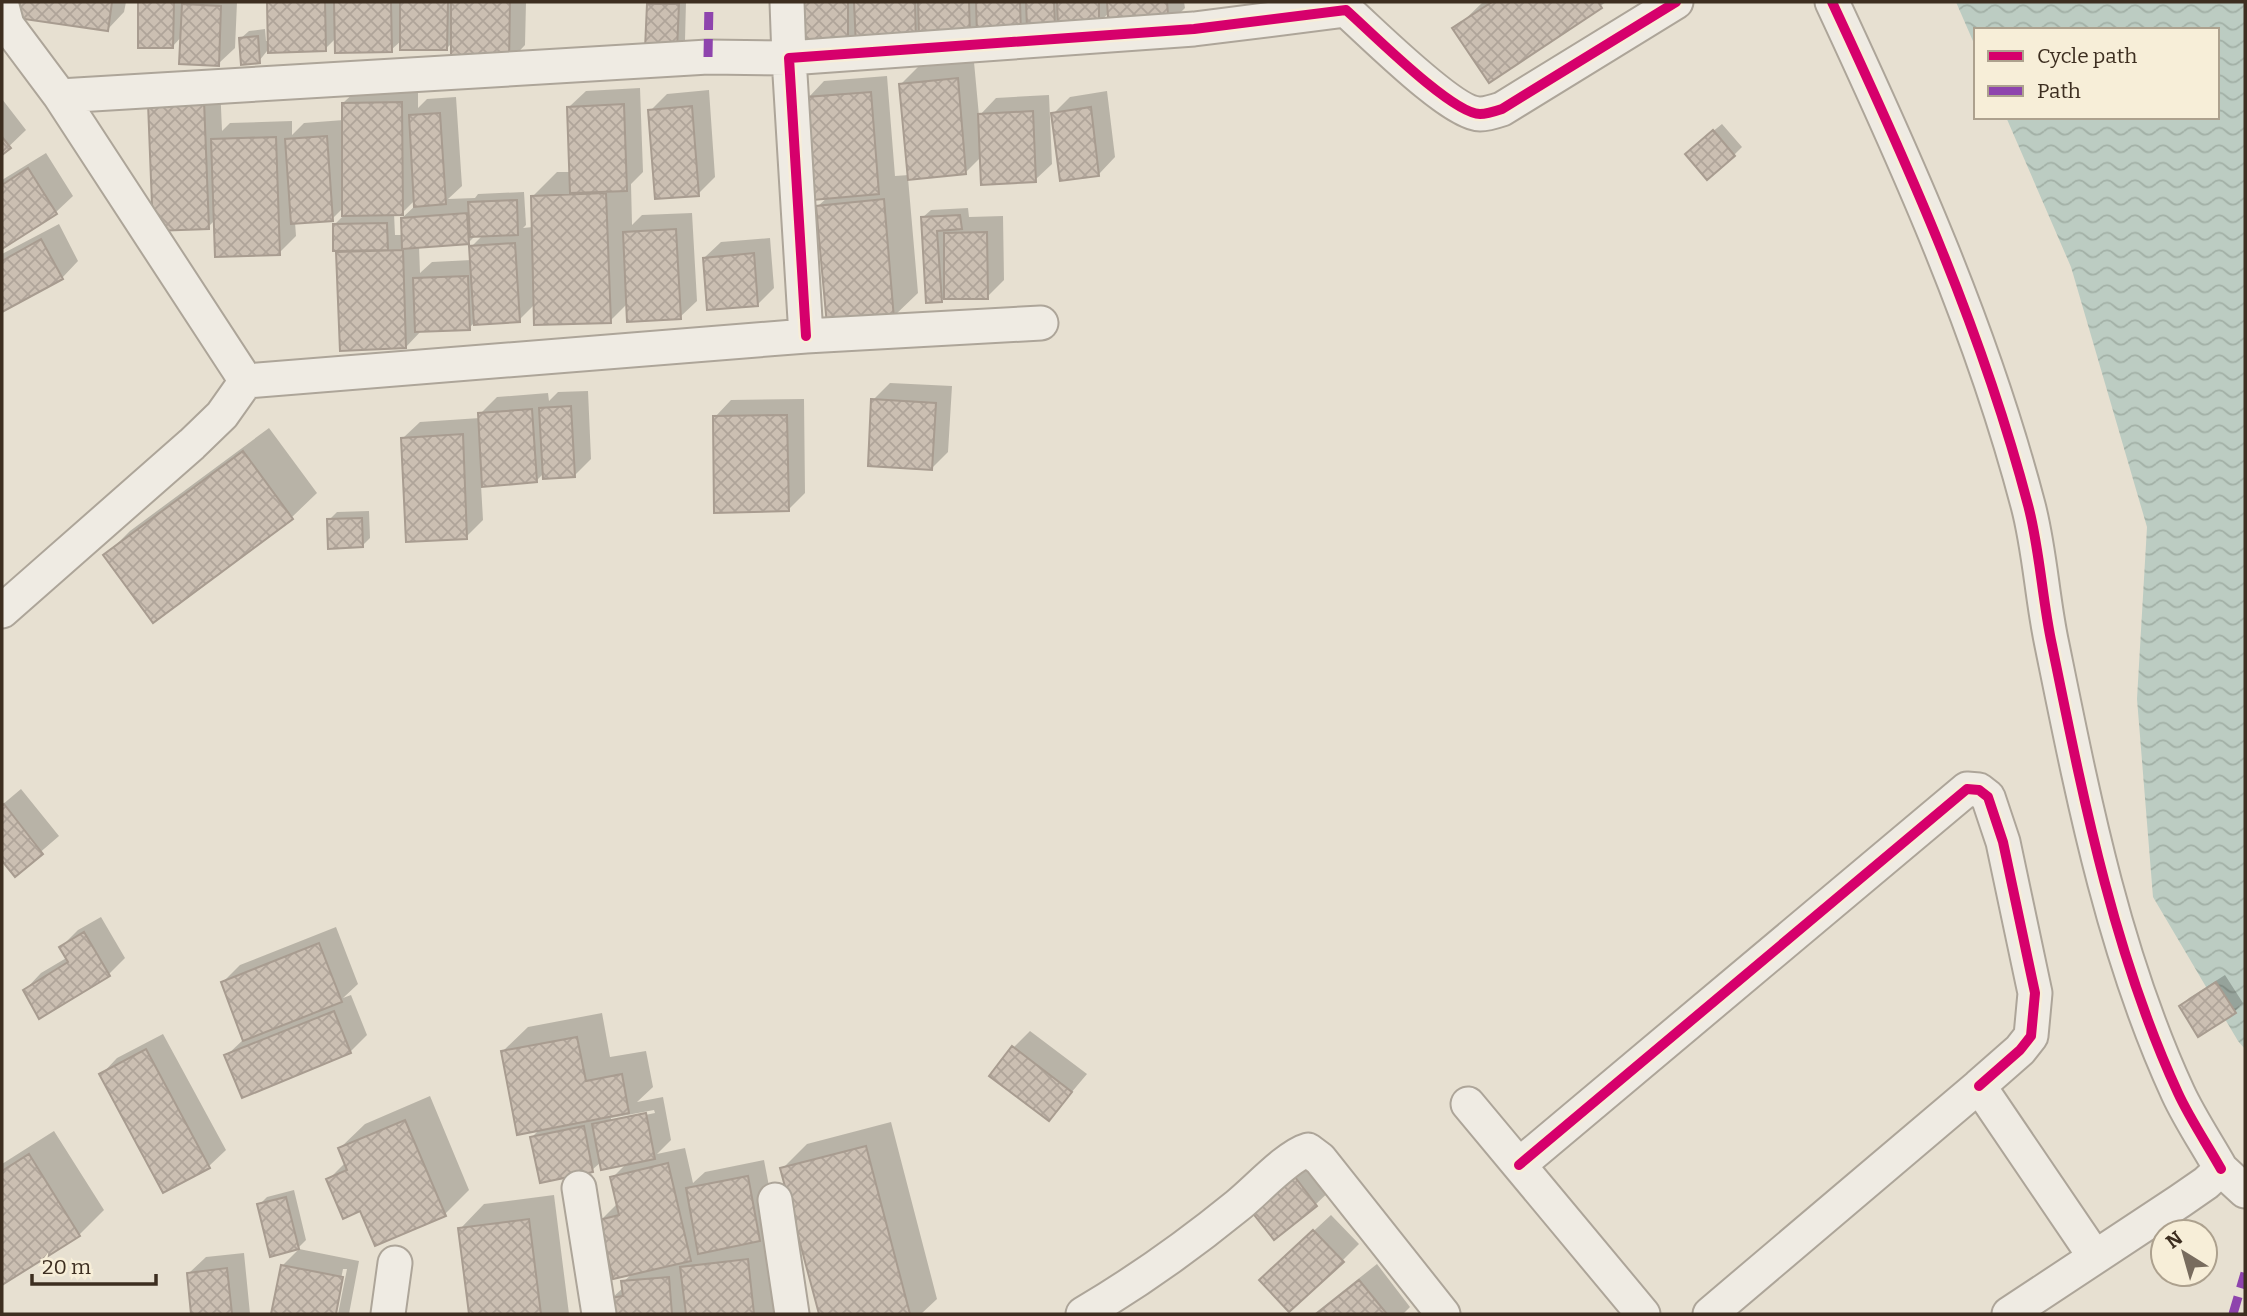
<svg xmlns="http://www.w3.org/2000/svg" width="2247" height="1316" font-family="Bitter,serif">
<defs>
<pattern id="water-waves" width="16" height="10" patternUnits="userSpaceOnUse" patternTransform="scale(1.75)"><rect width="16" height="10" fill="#bcccc2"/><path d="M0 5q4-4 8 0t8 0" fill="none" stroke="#a2b0a6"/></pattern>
<pattern id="building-cross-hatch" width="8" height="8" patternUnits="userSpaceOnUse" patternTransform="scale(1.75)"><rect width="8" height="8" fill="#cbbfb2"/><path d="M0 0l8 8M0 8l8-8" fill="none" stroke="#afa499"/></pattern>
</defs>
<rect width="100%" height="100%" fill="#e7e0d1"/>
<path fill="url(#water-waves)" d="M1956,2H2245V1049L2238,1041L2153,897L2137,699L2147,527L2071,267L2006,117H2217V30H1976V48Z"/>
<path fill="#0003" fill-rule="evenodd" d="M22,2H126L124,12L108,29L19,17Z
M140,2H237L235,48L218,64L182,36L173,46H140Z
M268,2H526L525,45L509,62L453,42L447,48L402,40L391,50L336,38L325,49L267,51L259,61L240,39L249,31L265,29L266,41H269Z
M651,2H686L685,40L677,48L649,4Z
M803,2H1184L1185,8L1168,25L1110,12L1099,22L1054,26L979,24L969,34L847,48Z
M1483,2H1606L1490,81L1455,29Z
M974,62L979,116L996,98L1049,95L1052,164L1035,180L981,157L965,173L908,178L918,293L893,317L818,206L828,197L808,98L824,81L887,76L895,176L909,175L901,84L918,67Z
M220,84L222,131L230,123L292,121V135L304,123L344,120L343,103L360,87L418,86V108L427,99L456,97L462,186L448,199L475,198L478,194L524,192L526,225L523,228L533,227L532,197L557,172H571L569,107L586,91L640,88L643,172L631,184L632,225L642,215L692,213L697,301L680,317L628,303L610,321L536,303L519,320L474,323L469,328L422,330L406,347L338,253L342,249L335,224L344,215V207L332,219L295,222L296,236L279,253L215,220L208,227L150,104ZM415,200L416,205L402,218L403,235H395L394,213H402ZM476,235H483L471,247L472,260L432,262L420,273L419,246L468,243Z
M709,90L715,177L698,194L650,111L667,94Z
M1107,91L1115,157L1099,174L1053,114L1070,97Z
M2,99L26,130L2,153Z
M1722,124L1742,147L1734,155L1695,146Z
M46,153L73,196L56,212L2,247V180Z
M968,208L969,217L1003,216L1004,280L987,297L944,298L941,300L922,218L931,210Z
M59,224L78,261L62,278L2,310V254Z
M770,238L774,288L757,305L704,258L721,242Z
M890,383L952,386L948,452L931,469L873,400Z
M588,391L591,459L574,476L545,472L536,481L481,485L483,520L466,537L403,438L420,422L480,418V414L497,397L548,393L549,401L558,392Z
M804,399L805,493L788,510L715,417L731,400Z
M269,428L317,493L292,517L153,620L105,556L130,531Z
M369,511L370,538L362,546L329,520L337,512Z
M21,789L59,836L15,874L2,858V805Z
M101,917L125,958L109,974L25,990L41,973L68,957L61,947L78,930Z
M336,927L358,984L343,998L351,995L367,1035L350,1052L226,1056L244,1039L223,982L240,965Z
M2225,975L2243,1003L2235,1011L2181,1006L2189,998Z
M602,1013L610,1057L646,1051L653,1087L637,1102L663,1097L671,1140L657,1154L685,1148L693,1183L705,1172L764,1160L776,1223L763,1236L773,1235L781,1314H613L612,1298L624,1287L623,1282L633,1273L601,1220L618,1203L612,1178L627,1163L601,1162L592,1170L532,1137L540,1129L503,1051L528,1027ZM654,1110L655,1113L611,1122V1118Z
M1030,1031L1087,1074L1049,1119L1013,1048Z
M163,1034L226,1150L209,1166L164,1191L101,1075L117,1058Z
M430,1096L469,1190L445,1214L361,1209L328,1180L346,1162L340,1148L365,1124Z
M891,1122L937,1299L921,1314H820L782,1169L807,1144Z
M54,1131L104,1210L79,1235L2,1283V1164Z
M1312,1162L1333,1188L1316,1204L1274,1237L1254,1211Z
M294,1190L306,1240L298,1248L259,1205L267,1197Z
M554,1195L569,1314H470L460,1229L484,1204Z
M1331,1215L1359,1244L1342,1261L1278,1264Z
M299,1249L359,1261L349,1314H338L347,1269H343L334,1314H273L282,1266Z
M244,1253L250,1314H193L189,1273L206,1257Z
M1377,1264L1410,1307L1403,1314H1314Z"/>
<path fill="url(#building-cross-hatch)" stroke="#a89c90" stroke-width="2" d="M20,2H112L108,31L17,18Z
M138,2H174L173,48H138Z
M267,2H325L326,51L268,53Z
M334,2H391L392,52L335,53Z
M400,2H448L447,50H400Z
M451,2H510L509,63L451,64Z
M801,2H848V49H801Z
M854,2H915L916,44L856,46Z
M918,2H969L970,36L919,37Z
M976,2H1020L1021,34L977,35Z
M1026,2H1054L1055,27L1027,28Z
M1057,2H1099V24L1058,26Z
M1107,2H1167L1169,26L1109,31Z
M1492,2H1598L1602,8L1489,83L1452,28Z
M182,4L221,6L219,66L179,64Z
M647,4H679L677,50L645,49Z
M258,36L260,63L241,65L239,38Z
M958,78L966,174L908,180L899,84Z
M871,92L879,194L813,200L806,97Z
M204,100L209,229L153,231L148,103Z
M402,102L403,215L342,216V103Z
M624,104L627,191L570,193L567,107Z
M692,106L699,196L655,199L648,110Z
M1091,107L1099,176L1060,181L1051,113Z
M1033,111L1036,182L981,185L978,114Z
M440,113L446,204L414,207L409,115Z
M1713,130L1735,156L1707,180L1685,154Z
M327,136L333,221L291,224L285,139Z
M2,137L11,148L2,155Z
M276,137L280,255L215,257L211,139Z
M28,168L57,214L2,249V185Z
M606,193L611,323L534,325L531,196Z
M884,199L894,319L827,325L816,206Z
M517,200L518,235L470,237L468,202Z
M467,213L469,244L402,249L401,218Z
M960,215L962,229L937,231L942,302L926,303L921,217Z
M387,223L388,250L333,251V224Z
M676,229L681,319L627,322L623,232Z
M987,232L988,299H944V233Z
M41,239L63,279L2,312V261Z
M515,243L520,322L474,325L469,246Z
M403,250L406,348L340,351L336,252Z
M754,253L758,306L707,310L703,258Z
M468,276L470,330L415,332L413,278Z
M871,399L936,403L932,470L868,466Z
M571,406L575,477L543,479L539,408Z
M532,409L537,482L482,487L478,413Z
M787,415L789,511L714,513L713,416Z
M463,434L467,539L406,542L401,438Z
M243,451L293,519L153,623L103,555Z
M362,518L363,547L328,549L327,519Z
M4,804L43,854L15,877L2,861V806Z
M84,932L110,976L39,1019L23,990L68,962L59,947Z
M319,943L342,1002L243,1041L221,982Z
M2216,982L2236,1013L2198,1037L2179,1006Z
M334,1011L351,1053L242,1098L224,1055Z
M577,1037L586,1081L622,1074L629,1113L517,1135L501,1051Z
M1012,1046L1072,1092L1049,1121L989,1076Z
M146,1049L210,1168L163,1193L99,1074Z
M646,1113L655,1159L601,1170L592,1124Z
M405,1120L446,1216L375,1246L360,1211L343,1219L326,1179L347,1170L338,1148Z
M584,1126L593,1172L540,1183L530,1137Z
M866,1146L910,1314H819L780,1168Z
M29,1154L80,1236L2,1285V1171Z
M668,1163L691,1261L613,1279L599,1220L619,1215L610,1177Z
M748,1176L760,1241L698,1254L686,1188Z
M1295,1177L1317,1206L1274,1240L1251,1211Z
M286,1197L299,1249L270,1257L257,1204Z
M529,1219L541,1314H469L458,1228Z
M1313,1230L1344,1262L1289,1312L1259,1280Z
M748,1259L754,1314H686L680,1267Z
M281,1265L343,1277L336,1314H271Z
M227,1268L232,1314H191L187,1273Z
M669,1277L672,1314H612L610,1298L623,1296L621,1281Z
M1359,1280L1387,1314H1316Z"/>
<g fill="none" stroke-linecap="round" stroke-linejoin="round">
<g stroke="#ada599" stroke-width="37">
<path id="street" d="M1832,2C1908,165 1982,330 2028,505C2040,550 2042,599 2052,645C2083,797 2113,952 2178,1093C2190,1119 2207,1144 2221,1169
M2,6L7,25L60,96L246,381L222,415L192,444L2,611
M60,96L708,57L789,58L787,2
M806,336L789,58L1194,29L1346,10C1370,31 1452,114 1480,114C1487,114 1496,111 1502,109L1676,2
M246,381L806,336L1041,323
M1468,1104L1643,1314
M1519,1165L1967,789L1979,790L1988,797L2003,842L2035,993L2031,1036L2020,1050L1979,1086
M579,1188L599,1314
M775,1200L792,1314
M388,1314L395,1263
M1083,1314C1137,1282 1188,1246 1237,1206C1255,1192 1287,1156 1308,1150L1320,1159L1443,1314
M1710,1314L1979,1086L2095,1257
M2009,1314L2180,1201L2206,1183L2221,1169L2245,1191"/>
</g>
<use href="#street" stroke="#efebe3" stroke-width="33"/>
<path stroke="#8e44ad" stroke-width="9" stroke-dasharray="18 9" stroke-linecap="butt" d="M708,57L709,2
M2233,1314L2245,1273"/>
<g stroke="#f7eed8" stroke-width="15">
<path id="cycleway" d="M1832,2C1908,165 1982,330 2028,505C2040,550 2042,599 2052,645C2083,797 2113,952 2178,1093C2190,1119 2207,1144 2221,1169
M806,336L789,58L1194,29L1346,10C1370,31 1452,114 1480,114C1487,114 1496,111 1502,109L1676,2
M1519,1165L1967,789L1979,790L1988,797L2003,842L2035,993L2031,1036L2020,1050L1979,1086"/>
</g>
<use href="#cycleway" stroke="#d6006c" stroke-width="10"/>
</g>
<rect width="2247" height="1316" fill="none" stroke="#3d2e20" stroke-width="7"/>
<rect x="1974" y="28" width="245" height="91" fill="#f7eed8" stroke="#ada18e" stroke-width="2"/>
<rect x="1988" y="51" width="35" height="10" fill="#d6006c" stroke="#ada18e" stroke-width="2"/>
<text x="2037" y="63" font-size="21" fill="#3d2e20">Cycle path</text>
<rect x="1988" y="86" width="35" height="10" fill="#8e44ad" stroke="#ada18e" stroke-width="2"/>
<text x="2037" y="98" font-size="21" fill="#3d2e20">Path</text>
<g transform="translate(2184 1253) rotate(323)"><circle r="33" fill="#f7eed8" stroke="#ada18e" stroke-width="2"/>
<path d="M0-5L12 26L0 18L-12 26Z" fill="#786c5e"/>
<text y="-10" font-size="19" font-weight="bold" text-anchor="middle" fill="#3d2e20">N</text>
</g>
<path d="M32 1274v10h124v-10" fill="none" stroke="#3d2e20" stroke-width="3.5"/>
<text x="42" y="1274" font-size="21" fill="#3d2e20" stroke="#f7eed8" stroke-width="5" paint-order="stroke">20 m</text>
</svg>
